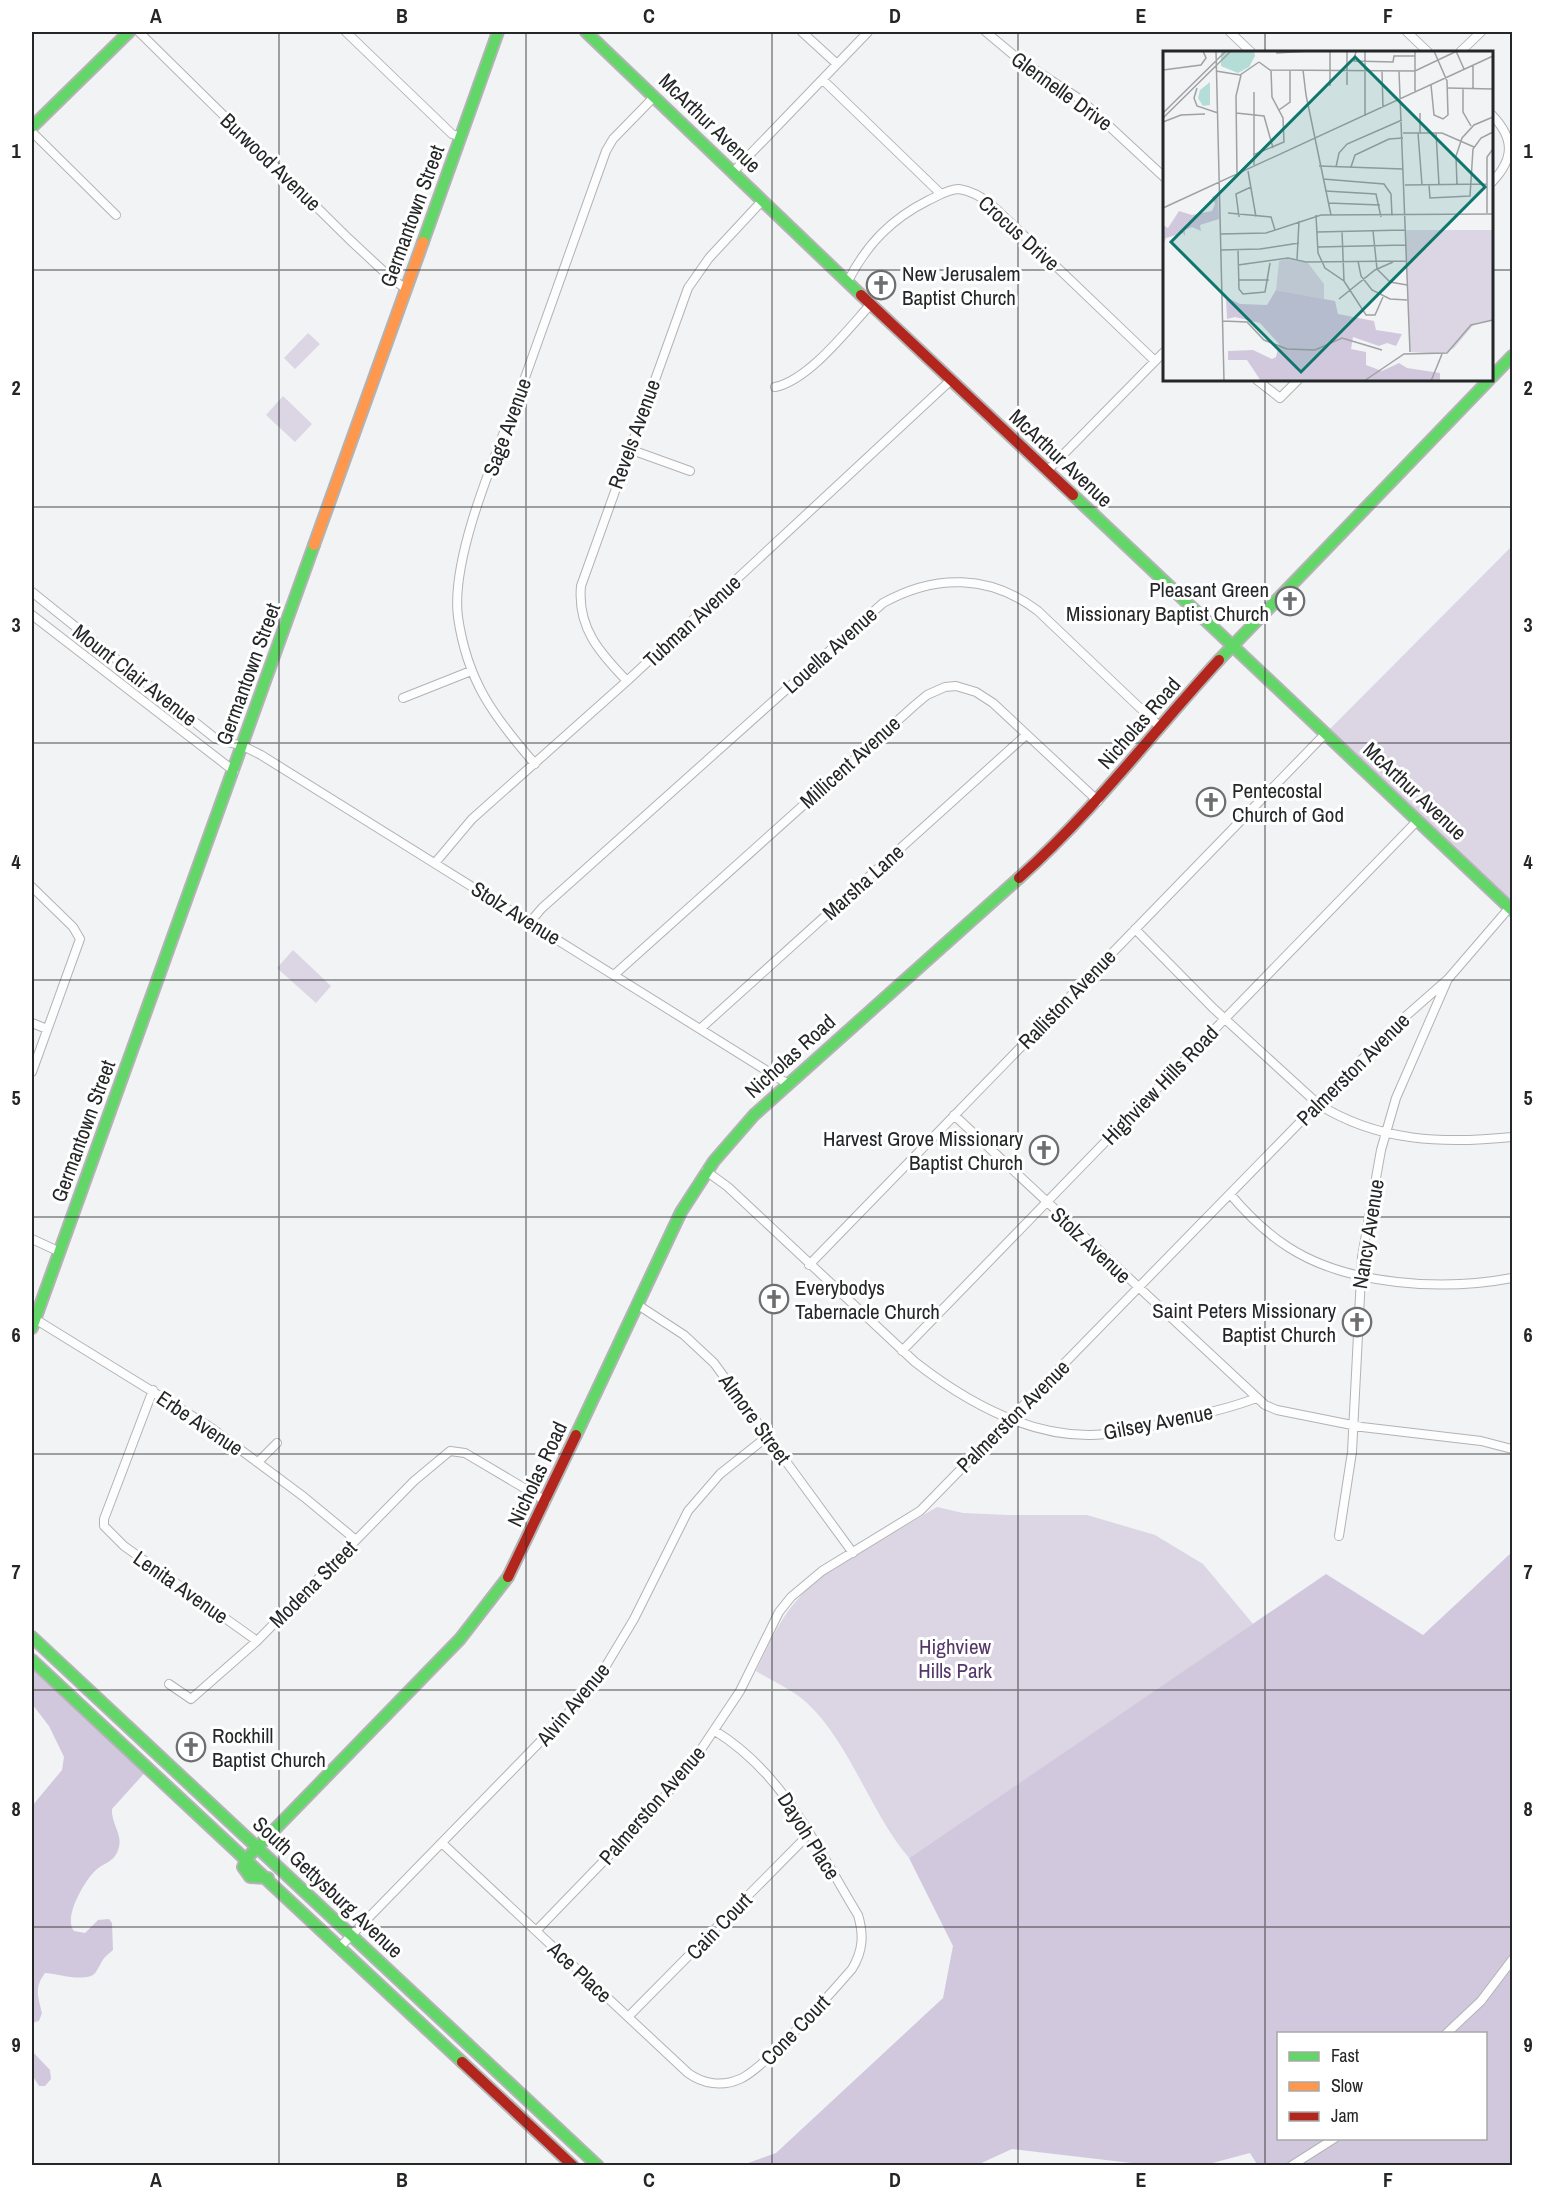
<svg xmlns="http://www.w3.org/2000/svg" width="1544" height="2197" font-family="'Archivo Narrow',sans-serif">
<rect width="100%" height="100%" fill="#f1f3f5"/>
<path fill="#dcd5e4" d="M308,333L320,344L295,369L284,358Z
M283,396L312,424L295,442L266,415Z
M1512,546V910L1325,734Z
M293,950L331,986L316,1003L277,968Z
M937,1507L963,1513L1008,1515H1087L1155,1535L1203,1564L1253,1624L909,1858C870,1812 850,1743 807,1703C793,1690 772,1681 756,1671C775,1631 787,1604 822,1576Z"/>
<path fill="#d2c8de" fill-rule="evenodd" d="M1512,1552V2165L1258,2166L1250,2153L1205,2165L1157,2166L1012,2149L977,2165L740,2166L776,2153L943,1998L953,1946L909,1858L1326,1574L1423,1635ZM1278,2034H1486V2138H1278Z
M32,1660L149,1768L112,1809C111,1824 124,1835 118,1850C114,1863 102,1863 94,1872C84,1882 63,1918 74,1931L85,1933L98,1920L109,1919L112,1923L113,1950C100,1961 104,1959 96,1972C87,1984 56,1973 45,1973C34,1988 38,1996 42,2013L39,2021L32,2023V1806L62,1770L64,1757L49,1726L32,1704Z
M32,2051L50,2070L51,2079L45,2086H39L32,2075Z"/>
<g fill="none" stroke-linecap="round" stroke-linejoin="round">
<g stroke="#b2b3b4" stroke-width="10">
<path id="street" d="M139,32L349,239L393,280L407,289
M346,32L452,134L461,137
M802,32L837,64
M986,32L1017,58L1081,100L1164,177
M1230,32L1251,52
M1407,32L1428,52
M1460,52L1481,32
M823,80L941,194
M1492,115C1514,138 1515,158 1492,182
M32,132L116,215
M733,172L868,32
M848,281C867,244 891,219 929,200C938,196 948,189 959,189C972,191 982,197 992,205L1155,361
M1257,380L1280,398L1298,380
M775,387C809,380 848,329 871,304
M629,449L690,471
M1047,471L1164,352
M32,592L216,739L243,746L261,755L788,1084
M32,615L234,771
M627,681C600,653 577,628 581,586L688,288L709,258L762,201
M403,698L471,671
M535,764C494,717 467,681 458,617C450,556 499,447 522,386C550,308 578,229 606,151L613,139L654,97
M435,863L472,819L627,681L951,380
M32,887L73,927L80,939L32,1072
M530,922L542,908L883,603C935,574 990,574 1038,611L1159,726
M1135,929L1213,1008L1318,1104C1378,1142 1444,1144 1512,1137
M614,975L915,705L927,695L945,687L956,686L976,692L993,703L1098,801
M32,1023L47,1029
M700,1029L1026,735
M954,1115L1265,1405L1277,1410L1362,1427L1481,1441L1512,1449
M706,1171L728,1187L915,1362C965,1401 1026,1436 1091,1435C1121,1434 1152,1426 1181,1419C1206,1413 1232,1408 1256,1398
M1230,1194C1247,1214 1266,1233 1288,1247C1348,1286 1444,1291 1512,1278
M32,1239L60,1252
M809,1265L1325,734
M638,1305L684,1335L714,1363L853,1553
M35,1319L210,1427L304,1497L356,1540
M902,1351L1418,820
M153,1390L104,1519V1526L124,1546L257,1641
M258,1462L277,1443
M1339,1536L1352,1452L1362,1257L1381,1150L1396,1098L1447,981
M169,1684L191,1699L257,1641L414,1481L450,1451L465,1453L546,1501
M443,1844L688,2073C703,2084 722,2087 740,2079C764,2069 832,1992 852,1969C863,1951 864,1935 858,1915C817,1848 784,1773 715,1731
M536,1931L654,1809L690,1766L740,1691L779,1612L791,1597L822,1571L920,1511L1350,1071L1406,1016L1448,979L1510,907
M340,1947L574,1707L604,1669L634,1619L688,1511L720,1474L768,1436
M628,2017L809,1834
M1446,2034L1481,2001L1512,1960
M1291,2166L1335,2138"/>
</g>
<g stroke="#b2b3b4" stroke-width="14">
<path id="fast" d="M586,32L861,295
M32,127L129,32
M423,242L498,32
M1492,377L1512,356
M1073,495L1512,910
M1219,660L1489,380
M32,1328L314,545
M576,1435L681,1212L714,1161L754,1115L1019,878
M32,1637L598,2166
M32,1660L462,2062
M268,1878L250,1877L243,1867L247,1858L460,1639L508,1577"/>
</g>
<g stroke="#b2b3b4" stroke-width="14">
<path id="slow" d="M314,545L423,242"/>
</g>
<g stroke="#b2b3b4" stroke-width="14">
<path id="jam" d="M861,295L1073,495
M1019,878C1093,812 1152,733 1219,660
M508,1577L576,1435
M462,2062L573,2166"/>
</g>
<use href="#street" stroke="#fdfdfe" stroke-width="8"/>
<use href="#fast" stroke="#63d668" stroke-width="10"/>
<use href="#slow" stroke="#ff974d" stroke-width="10"/>
<use href="#jam" stroke="#b3261e" stroke-width="10"/>
</g>
<path fill="none" stroke="#252627" stroke-width="1.5" stroke-opacity="0.55" d="M279,32V2166M526,32V2166M772,32V2166M1018,32V2166M1265,32V52M32,270H1164M1492,270H1512M1265,380V2166M32,507H1512M32,743H1512M32,980H1512M32,1217H1512M32,1454H1512M32,1690H1512M32,1927H1512"/>
<defs>
<g id="church-ring" transform="scale(1.5)"><circle r="9.5" fill="#fff" stroke="#6c6e6f" stroke-width="1.5"/><path d="M-1.2-6h2.4v3.5h3.3v2.4h-3.3V6h-2.4V-.1h-3.3v-2.4h3.3Z" fill="#6c6e6f"/></g>
</defs>
<g fill-rule="evenodd">
<use href="#church-ring" x="881" y="285"/>
<use href="#church-ring" x="1290" y="601"/>
<use href="#church-ring" x="1211" y="802"/>
<use href="#church-ring" x="1044" y="1150"/>
<use href="#church-ring" x="774" y="1299"/>
<use href="#church-ring" x="1357" y="1322"/>
<use href="#church-ring" x="191" y="1747"/>
</g>
<g text-anchor="middle" dominant-baseline="central" stroke-width="6" stroke-linejoin="round" paint-order="stroke">
<g font-size="21" fill="#252627" stroke="#fff">
<text transform="translate(1062 91) rotate(36)">Glennelle Drive</text>
<text transform="translate(710 123) rotate(44)">McArthur Avenue</text>
<text transform="translate(271 162) rotate(44)">Burwood Avenue</text>
<text transform="translate(412 216) rotate(-70)">Germantown Street</text>
<text transform="translate(1019 233) rotate(42)">Crocus Drive</text>
<text transform="translate(507 427) rotate(-70)">Sage Avenue</text>
<text transform="translate(634 434) rotate(-70)">Revels Avenue</text>
<text transform="translate(1061 458) rotate(43)">McArthur Avenue</text>
<text transform="translate(692 621) rotate(-43)">Tubman Avenue</text>
<text transform="translate(830 650) rotate(-42)">Louella Avenue</text>
<text transform="translate(248 674) rotate(-70)">Germantown Street</text>
<text transform="translate(135 675) rotate(38)">Mount Clair Avenue</text>
<text transform="translate(1139 723) rotate(-49)">Nicholas Road</text>
<text transform="translate(850 762) rotate(-42)">Millicent Avenue</text>
<text transform="translate(1415 791) rotate(43)">McArthur Avenue</text>
<text transform="translate(863 882) rotate(-42)">Marsha Lane</text>
<text transform="translate(516 913) rotate(32)">Stolz Avenue</text>
<text transform="translate(1067 999) rotate(-46)">Ralliston Avenue</text>
<text transform="translate(790 1056) rotate(-42)">Nicholas Road</text>
<text transform="translate(1353 1069) rotate(-45)">Palmerston Avenue</text>
<text transform="translate(1160 1085) rotate(-46)">Highview Hills Road</text>
<text transform="translate(83 1131) rotate(-70)">Germantown Street</text>
<text transform="translate(1368 1234) rotate(-81)">Nancy Avenue</text>
<text transform="translate(1091 1245) rotate(43)">Stolz Avenue</text>
<text transform="translate(1013 1416) rotate(-45)">Palmerston Avenue</text>
<text transform="translate(755 1419) rotate(54)">Almore Street</text>
<text transform="translate(1158 1422) rotate(-11)">Gilsey Avenue</text>
<text transform="translate(200 1423) rotate(34)">Erbe Avenue</text>
<text transform="translate(537 1474) rotate(-65)">Nicholas Road</text>
<text transform="translate(313 1584) rotate(-45)">Modena Street</text>
<text transform="translate(181 1587) rotate(35)">Lenita Avenue</text>
<text transform="translate(573 1704) rotate(-50)">Alvin Avenue</text>
<text transform="translate(652 1805) rotate(-49)">Palmerston Avenue</text>
<text transform="translate(809 1836) rotate(58)">Dayoh Place</text>
<text transform="translate(328 1887) rotate(43)">South Gettysburg Avenue</text>
<text transform="translate(719 1926) rotate(-46)">Cain Court</text>
<text transform="translate(580 1972) rotate(43)">Ace Place</text>
<text transform="translate(795 2030) rotate(-46)">Cone Court</text>
</g>
<g font-size="21" fill="#252627" stroke="#fff" text-anchor="start">
<text x="902" y="273">New Jerusalem<tspan x="902" dy="24">Baptist Church</tspan></text>
<text x="1269" y="589" text-anchor="end">Pleasant Green<tspan x="1269" dy="24">Missionary Baptist Church</tspan></text>
<text x="1232" y="790">Pentecostal<tspan x="1232" dy="24">Church of God</tspan></text>
<text x="1023" y="1138" text-anchor="end">Harvest Grove Missionary<tspan x="1023" dy="24">Baptist Church</tspan></text>
<text x="795" y="1287">Everybodys<tspan x="795" dy="24">Tabernacle Church</tspan></text>
<text x="1336" y="1310" text-anchor="end">Saint Peters Missionary<tspan x="1336" dy="24">Baptist Church</tspan></text>
<text x="212" y="1735">Rockhill<tspan x="212" dy="24">Baptist Church</tspan></text>
</g>
<g font-size="21" fill="#53376a" stroke="#fff">
<text x="955" y="1646">Highview<tspan x="955" dy="24">Hills Park</tspan></text>
</g>
</g>
<g transform="translate(1163 51)">
<rect width="330" height="330" fill="#f1f3f5"/>
<path d="M242,179H330V269L312,272L291,297L280,303L247,301ZM124,208L145,212L161,233V248L113,239L116,210Z" fill="#dcd5e4"/>
<path d="M55,143L56,168L37,174L38,180L29,176L22,179V185L20,182L3,187L0,194V174L5,177L16,160L29,164L49,160L52,153L49,146ZM113,239L172,250L175,263L211,270L213,279L239,283L233,295L224,292L216,295L190,286L188,298L203,301V314L219,320L236,312L244,317L277,322V330H98L84,309H65V300L90,299L109,308L113,306L116,293L97,272L72,266L64,268L63,246L77,253L104,254Z" fill="#d2c8de"/>
<path d="M58,0H91L92,5L86,16L75,22L58,15ZM47,31V54L40,55L35,47L37,39Z" fill="#b4ddd8"/>
<path fill="none" stroke="#9fa1a3" stroke-width="1.5" d="M53,0L61,330M167,0V35M184,0V34M193,0L191,10L230,11L231,5H252M202,0V65M252,0V41M293,0L301,18M113,2L148,0M96,11L107,19L252,20L294,0M310,14V37M0,19L38,14L43,7L40,0M140,19L143,44M53,20L77,24L96,11M219,20L220,57M236,20L247,301M268,34L271,64L280,68L285,64L284,30L271,0M34,37L31,47L34,55L55,62M285,37L330,38M300,37V61L308,75M91,41V114M143,44L168,164M116,59L127,51V19M0,62L63,0M73,62L101,65L110,97M257,62V82M0,67L68,0M0,71L18,64L42,63M240,82H279L311,96M255,82L259,134M273,82L276,134M90,104L121,91L120,67L109,46L108,19M156,115L240,118M173,116L176,102L184,93L239,69M188,116L192,104L226,88L240,87M85,120L93,166M74,123L73,45L78,24M160,128L221,133L228,143L229,165M242,134L324,133M266,134L267,147L307,145L310,98L318,87L330,81M294,134L293,105L299,87L311,74L330,66M162,140L213,143L218,166M165,152L217,154M0,157L330,5M65,162L108,166L112,179M324,162V106L330,98M153,164L155,202L162,217L181,230L203,264H212L220,246M76,166L73,143L88,136M179,180L181,230M210,180L214,218L227,231L244,234M154,181L242,179M57,183L103,182L158,164L330,163M155,196L243,194M58,199L97,198L136,192M75,199L76,238L80,243L102,241L107,212M134,209L136,170M195,210L198,225L209,239L227,248L244,249M75,214L125,207L143,211L243,210M76,229H106M176,248L212,219L230,211M60,270L84,271L101,289L124,298L152,299L179,287L219,299M201,330L241,303L284,302L308,274L330,269M268,330L279,303"/>
<path fill="#0f766e" fill-opacity="0.15" stroke="#0f766e" stroke-width="3" d="M192,6L322,136L138,321L8,191Z"/>
<rect width="330" height="330" fill="none" stroke="#252627" stroke-width="3"/>
</g>
<rect width="1544" height="2197" fill="none" stroke="#ffffff" stroke-width="66"/>
<rect x="1277" y="2032" width="210" height="108" fill="#ffffff" stroke="#a8a8a9" stroke-width="1.5"/>
<rect x="1289" y="2052" width="30" height="9" fill="#63d668" stroke="#a8a8a9" stroke-width="1.5"/>
<text x="1331" y="2062" font-size="18" fill="#252627">Fast</text>
<rect x="1289" y="2082" width="30" height="9" fill="#ff974d" stroke="#a8a8a9" stroke-width="1.5"/>
<text x="1331" y="2092" font-size="18" fill="#252627">Slow</text>
<rect x="1289" y="2112" width="30" height="9" fill="#b3261e" stroke="#a8a8a9" stroke-width="1.5"/>
<text x="1331" y="2122" font-size="18" fill="#252627">Jam</text>
<rect x="33" y="33" width="1478" height="2131" fill="none" stroke="#252627" stroke-width="2"/>
<g font-size="20" text-anchor="middle" font-weight="bold" fill="#252627">
<text x="156" y="23">A</text>
<text x="402" y="23">B</text>
<text x="649" y="23">C</text>
<text x="895" y="23">D</text>
<text x="1141" y="23">E</text>
<text x="1388" y="23">F</text>
<text x="16" y="158">1</text>
<text x="1528" y="158">1</text>
<text x="16" y="395">2</text>
<text x="1528" y="395">2</text>
<text x="16" y="632">3</text>
<text x="1528" y="632">3</text>
<text x="16" y="869">4</text>
<text x="1528" y="869">4</text>
<text x="16" y="1105">5</text>
<text x="1528" y="1105">5</text>
<text x="16" y="1342">6</text>
<text x="1528" y="1342">6</text>
<text x="16" y="1579">7</text>
<text x="1528" y="1579">7</text>
<text x="16" y="1816">8</text>
<text x="1528" y="1816">8</text>
<text x="16" y="2052">9</text>
<text x="1528" y="2052">9</text>
<text x="156" y="2187">A</text>
<text x="402" y="2187">B</text>
<text x="649" y="2187">C</text>
<text x="895" y="2187">D</text>
<text x="1141" y="2187">E</text>
<text x="1388" y="2187">F</text>
</g>
</svg>
